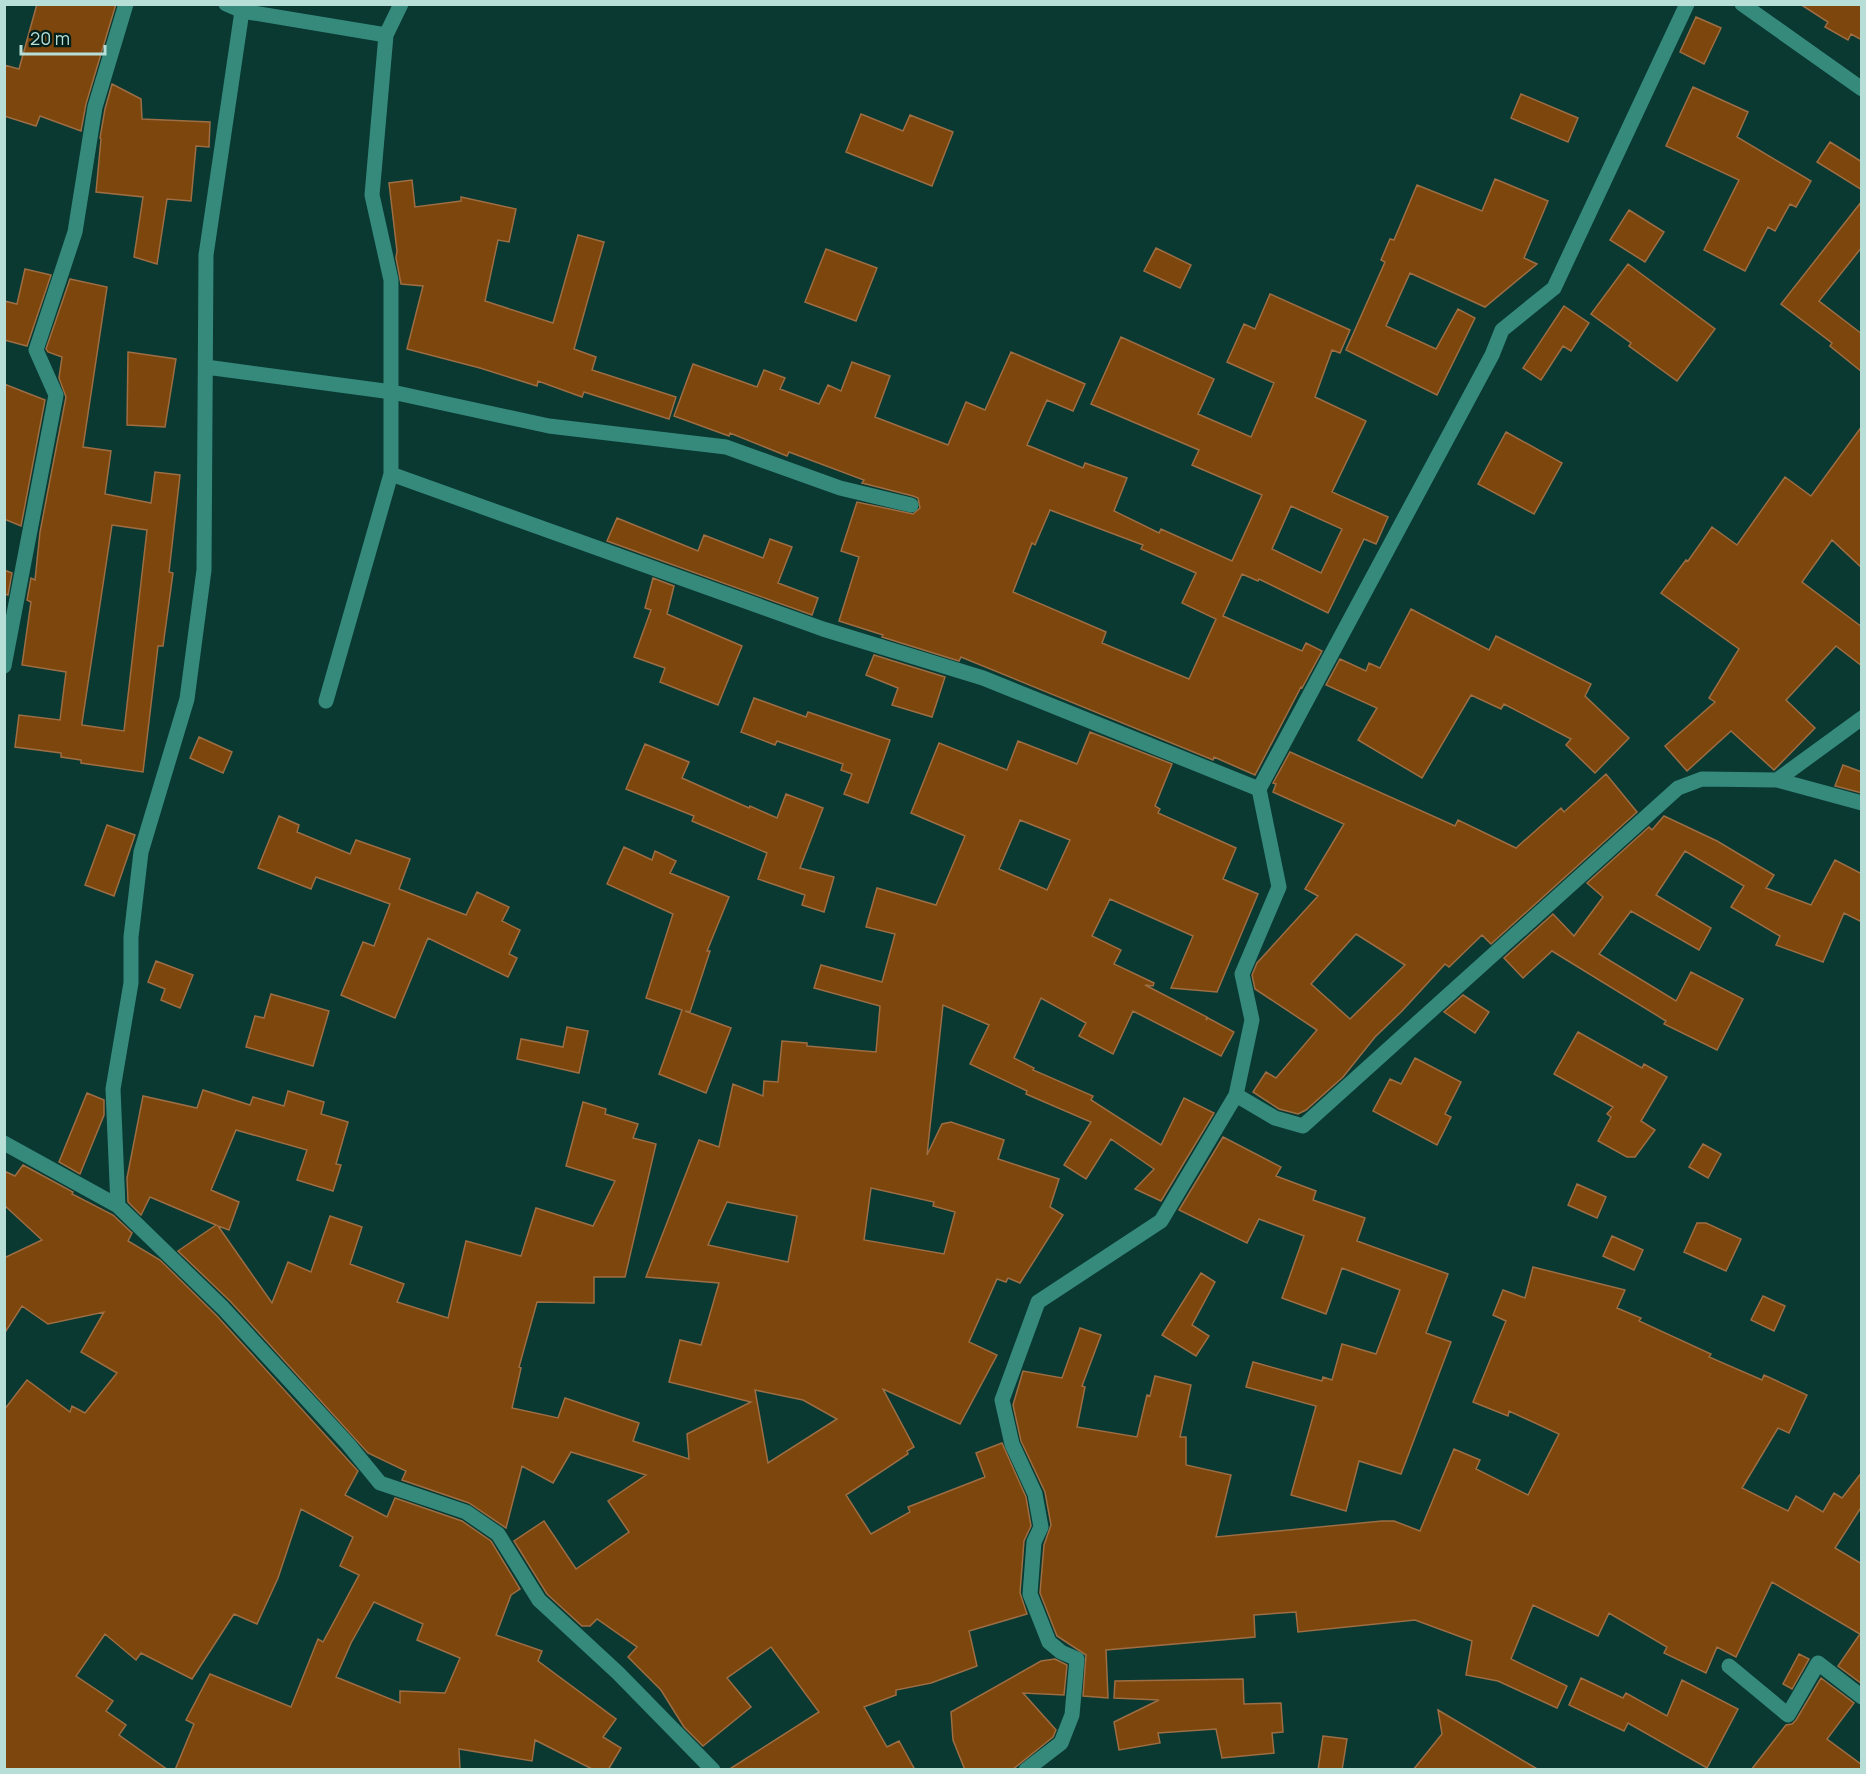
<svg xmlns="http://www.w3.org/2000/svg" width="1866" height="1774" font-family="Manrope,sans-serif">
<rect width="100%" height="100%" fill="#0a3932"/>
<path fill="#7c460c" stroke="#9d6d43" stroke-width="1.5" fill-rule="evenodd" d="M37,4H116L86,104L81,131L40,116L36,126L4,116V65L19,69Z
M1800,4H1862V40L1851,34L1848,40L1825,27L1828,22Z
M1696,17L1721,28L1704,64L1680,52Z
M112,84L141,99L142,119L210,122L209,147L196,146L191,201L167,199L157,264L134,257L143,197L96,192L101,139L100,138L105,109Z
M1693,87L1748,112L1737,137L1811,181L1796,207L1790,204L1775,231L1768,227L1745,271L1704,250L1739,180L1666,146Z
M1521,94L1578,118L1568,142L1511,118Z
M861,114L903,131L910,115L953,132L932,186L846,152Z
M1830,142L1862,162V190L1817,162Z
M1495,179L1548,201L1524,258L1537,264L1485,307L1410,273L1386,326L1436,349L1458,309L1475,318L1437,395L1346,350L1385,262L1381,260L1390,239L1394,240L1417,185L1482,211Z
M412,180L415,207L461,201V197L516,209L509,242L498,240L485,301L553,323L578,235L604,242L574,349L596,357L592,370L676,397L669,419L584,392L582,397L538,381L537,386L480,368L407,349L423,286L401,284L396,258L397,251L389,183Z
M1862,201V247L1819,301L1862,334V372L1830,346L1832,343L1781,304Z
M1629,210L1664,232L1645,262L1610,240Z
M1156,248L1191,265L1180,288L1144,271Z
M826,249L877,268L856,321L805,302Z
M1628,264L1715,329L1677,381L1629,346L1631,343L1591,314Z
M25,269L51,275L27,346L4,340V301L17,304Z
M70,279L107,287L83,447L111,451L105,494L151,503L155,472L180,475L169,572L173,573L163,646H158L143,772L81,763V760L61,757V753L15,747L19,715L60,720L66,672L22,665L31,602L27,600L31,578L35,580L40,532L66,397L59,378L62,357L48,352L46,349ZM112,525L147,530L124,731L82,725V723Z
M1270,294L1350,330L1340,353L1332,350L1315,397L1366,421L1332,492L1388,517L1376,544L1364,539L1328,613L1259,579L1258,581L1242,574L1223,616L1302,651L1306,643L1322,651L1302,688L1301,687L1255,775L1214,757L1213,760L961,657L959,661L882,637L883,635L839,621L859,557L841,551L857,502L913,514L920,508L918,498L913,496L862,483L864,480L789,452L787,456L730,433L729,436L674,416L693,364L757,387L764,370L785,378L780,389L819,404L828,385L841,391L852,362L890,376L875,417L948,445L966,402L985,410L1011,352L1085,384L1073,411L1047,400L1027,445L1083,468L1085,463L1127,478L1114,511L1159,533L1161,529L1232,561L1262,495L1192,465L1199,450L1091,404L1121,337L1214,379L1198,414L1251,437L1274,383L1227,362L1244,324L1255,329ZM1291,506L1342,529L1321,573L1272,549ZM1050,510L1143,545L1141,549L1196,573L1182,603L1216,619L1189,679L1102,643L1106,632L1013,592L1032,543L1035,545Z
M1564,306L1589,323L1571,351L1563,346L1541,380L1523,368Z
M128,352L176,359L165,427L127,425Z
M4,384L45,400L21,526L4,519Z
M1862,426V568L1832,540L1802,582L1862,627V666L1836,646L1786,700L1815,728L1774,770L1731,731L1687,771L1665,746L1715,702L1709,698L1739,649L1661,593L1686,560L1688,561L1712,527L1737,545L1785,477L1811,496Z
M1506,432L1562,463L1534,514L1478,484Z
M617,518L698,551L704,535L763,558L770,539L792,547L778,583L818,598L812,615L607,541Z
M4,570L12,573L8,595L4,594Z
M653,578L674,586L667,614L742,646L718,705L660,682L665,668L634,657L651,610L645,608Z
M1411,609L1489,650L1496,636L1591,684L1585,696L1629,738L1595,773L1566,745L1571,739L1504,704L1501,709L1471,695L1422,778L1358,740L1377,708L1326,685L1340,659L1366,671L1369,663L1380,668Z
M874,655L945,677L932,717L892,705L898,688L866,675Z
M754,698L806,717L808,712L890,740L868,803L844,794L852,774L841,770L843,764L777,741L775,745L741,732Z
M1090,732L1172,764L1155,806L1160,809L1158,813L1236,848L1223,879L1258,894L1217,992L1171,988L1193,936L1110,899L1092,936L1121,950L1114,964L1154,983L1153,986L1145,985L1207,1017L1206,1020L1208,1018L1234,1032L1221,1056L1133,1011L1113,1054L1079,1036L1086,1023L1041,998L1014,1058L1034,1068L1033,1070L1093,1096L1091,1100L1161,1145L1184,1098L1214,1113L1161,1201L1135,1189L1154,1169L1111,1139L1086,1179L1064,1165L1091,1122L1026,1094L1027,1091L970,1064L989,1025L943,1005L927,1155L942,1124L951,1122L1004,1140L998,1159L1059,1179L1050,1207L1063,1215L1020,1283L1008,1278L1006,1282L997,1279L969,1342L997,1355L960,1424L883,1389L914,1447L907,1451L908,1454L846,1495L871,1534L910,1512L908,1507L985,1477L976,1453L1002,1443L1026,1497L1031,1526L1024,1541L1020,1593L1027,1614L969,1631L977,1666L931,1683L896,1690V1695L864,1707L887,1747L899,1741L915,1770H728L819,1712L771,1647L727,1678L751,1707L703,1746L684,1727L661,1690L628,1657L637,1647L597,1619L590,1626H582L547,1594L514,1541L544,1521L576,1569L629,1532L608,1501L646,1475L571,1452L553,1483L522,1466L506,1528L469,1503L402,1480L406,1471L368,1453L230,1301L178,1251L216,1225L150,1197L141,1215L128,1202L127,1178L143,1096L197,1108L203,1090L250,1105L253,1097L284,1106L288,1091L324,1102L321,1114L348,1122L336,1164L341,1165L333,1191L297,1180L307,1150L236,1130L211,1190L239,1202L229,1230L218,1226L272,1303L288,1262L311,1272L330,1216L362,1227L350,1264L404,1284L397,1302L448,1318L466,1241L521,1256L536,1208L593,1226L615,1181L566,1166L583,1102L606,1109L605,1114L638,1124L633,1138L656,1144L625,1277H594V1303L537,1302L519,1367L521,1368L512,1408L558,1418L565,1398L639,1423L633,1441L689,1459L687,1434L751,1402L669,1382L680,1340L701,1345L719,1283L646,1277L699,1140L719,1147L733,1084L763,1096L764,1081L778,1082L782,1041L807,1043V1046L876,1052L880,1006L814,988L821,965L882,982L895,934L866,927L877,888L936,905L965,836L911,813L939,743L1007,770L1018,741L1077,764ZM1020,820L1070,840L1047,890L999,869ZM871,1188L934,1202L933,1206L955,1212L944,1254L864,1240ZM727,1202L797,1216L788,1262L708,1245ZM755,1390L803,1400L837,1419L768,1463Z
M199,737L232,752L223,773L190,758Z
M645,744L689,762L682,778L749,808L750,806L777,818L786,794L823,808L800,868L834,877L824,912L802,905L805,895L758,879L767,853L692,821L694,816L626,789Z
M1290,752L1455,826L1458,820L1516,848L1561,808L1564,812L1606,774L1637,812L1491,944L1482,935L1449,967L1445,964L1402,1011L1375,1037L1343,1077L1306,1110L1298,1114L1279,1109L1253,1092L1266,1072L1276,1078L1317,1030L1255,989L1252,975L1257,963L1318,896L1305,889L1344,824L1273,792L1276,784L1273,783ZM1356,934L1405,965L1350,1019L1311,984Z
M1843,765L1862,772V793L1835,786Z
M279,816L299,825L297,832L350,854L356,840L410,859L399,889L466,915L477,892L509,907L502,921L520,930L509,954L517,958L508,977L428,938L395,1018L341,995L363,942L374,946L390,904L316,877L311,889L258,868Z
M1664,816L1717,841L1774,875L1766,888L1811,905L1835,860L1862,874V922L1844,913L1823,962L1776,945L1780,936L1731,907L1744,886L1685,851L1656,895L1711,928L1699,950L1631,911L1599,954L1676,1001L1691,972L1743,999L1717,1050L1664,1024L1666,1021L1552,951L1523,978L1504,958L1553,914L1574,936L1603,897L1587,883L1649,827L1652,830Z
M107,825L135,835L114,896L85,885Z
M624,847L652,860L655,851L676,861L670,873L729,897L707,951H710L690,1012L685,1011L731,1028L706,1093L659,1074L682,1010L646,998L673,914L607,884Z
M156,961L193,975L180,1008L161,1000L165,989L148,982Z
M271,994L329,1011L313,1066L246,1047L255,1016L264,1018Z
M1463,995L1489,1012L1475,1033L1444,1012Z
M567,1027L588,1031L579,1073L517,1059L521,1039L563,1047Z
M1578,1032L1642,1068L1644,1064L1667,1077L1641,1121L1655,1130L1635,1157H1627L1598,1141L1611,1117L1607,1114L1613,1107L1554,1074Z
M1415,1058L1461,1082L1445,1114L1451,1117L1437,1145L1373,1111L1390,1079L1401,1084Z
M87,1093L104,1100V1115L80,1174L59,1162Z
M1223,1137L1281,1167L1276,1176L1316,1191L1313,1200L1365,1218L1357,1241L1448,1274L1426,1333L1451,1342L1401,1474L1359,1461L1346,1511L1291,1495L1316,1406L1246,1387L1253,1362L1322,1381L1323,1377L1332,1380L1342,1344L1376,1354L1400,1290L1342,1268L1326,1314L1282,1298L1304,1236L1259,1219L1247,1243L1179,1210Z
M1703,1144L1721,1154L1708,1178L1689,1167Z
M23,1165L73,1192L72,1194L113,1215L132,1233L128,1241L160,1260L216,1315L358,1471L345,1495L387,1517L395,1498L462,1521L491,1541L520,1589L511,1595L496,1635L542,1651L538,1661L616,1719L603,1737L621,1748L608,1770H594L535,1740L532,1761L459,1749L460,1770H175L194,1724L186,1720L210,1674L291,1707L318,1639L323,1642L359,1575L340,1566L353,1537L301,1509L278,1578L257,1624L234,1614L192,1679L141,1653L136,1660L105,1634L76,1676L113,1701L106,1711L126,1725L119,1735L168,1770H4V1410L27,1380L70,1412L72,1406L85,1413L117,1373L81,1352L104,1312L48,1324L22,1306L4,1334V1258L42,1240L4,1205V1171L15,1176ZM374,1602L423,1624L417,1640L460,1658L445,1693L400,1691V1703L336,1677L351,1643Z
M1577,1184L1606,1197L1597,1218L1568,1205Z
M1697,1223H1706L1741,1239L1726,1271L1684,1252Z
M1612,1236L1643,1250L1634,1270L1603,1256Z
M1533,1267L1625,1290L1617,1308L1641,1318L1639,1321L1711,1354L1709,1357L1762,1380L1764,1375L1807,1395L1789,1433L1778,1428L1742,1488L1788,1511L1796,1496L1823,1512L1834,1493L1842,1498L1862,1472V1506L1835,1548L1862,1564V1684L1838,1666L1860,1634L1772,1582L1736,1657L1717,1647L1706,1673L1664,1653L1667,1647L1609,1613L1598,1636L1533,1605L1511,1659L1567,1686L1557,1708L1498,1681L1466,1675L1472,1641L1415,1620L1298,1632L1296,1612L1254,1615L1255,1637L1106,1650L1108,1698L1083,1696L1086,1655L1057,1636L1040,1593L1044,1545L1051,1525L1045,1492L1021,1441L1013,1405L1023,1371L1062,1378L1080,1328L1101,1335L1082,1386L1085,1387L1077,1427L1137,1437L1147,1395L1150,1396L1155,1376L1191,1385L1180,1437H1186V1465L1231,1475L1216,1537L1382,1521H1394L1420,1531L1454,1449L1480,1460L1476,1469L1528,1495L1559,1434L1509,1411L1508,1416L1473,1402L1506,1321L1493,1315L1503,1290L1525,1298Z
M1201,1273L1215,1282L1192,1325L1209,1336L1196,1356L1162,1335Z
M1763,1296L1785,1306L1774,1331L1751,1320Z
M1799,1654L1809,1659L1792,1689L1783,1684Z
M1055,1659L1067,1665L1064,1695L1023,1693L1056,1730L1053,1737L1012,1770H965L953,1740L951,1712L1041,1661Z
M1581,1678L1623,1698L1626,1693L1667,1716L1682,1680L1738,1709L1707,1768L1628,1723L1624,1731L1569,1705Z
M1821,1678L1854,1703L1827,1739L1862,1765V1770H1751L1786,1725L1792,1724L1796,1720Z
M1243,1679L1244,1704L1281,1703L1283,1732L1272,1733L1274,1753L1222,1758L1216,1729L1158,1733L1160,1743L1119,1750L1114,1722L1159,1700L1114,1698L1115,1681Z
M1438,1710L1539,1770H1413L1442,1734Z
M1323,1736L1347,1739L1342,1770H1318Z"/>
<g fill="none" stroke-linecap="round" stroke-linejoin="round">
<path stroke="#368a7c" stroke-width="15" d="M226,4L242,11L386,35L401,4
M1742,4L1862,89
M242,11L206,255L204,570L187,699L141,852L131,937V983L113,1089L118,1206L223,1308L348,1444L380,1483L466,1512L498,1534L539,1600L618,1673L713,1770
M206,367L392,392L549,426L726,447L840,488L911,505
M391,474L823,629L983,678L1259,789
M4,666L56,395L36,350L75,232L95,107L126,4
M326,701L391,474V280L372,195L386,35
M1777,780L1862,718
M1236,1095L1275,1118L1303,1126L1678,788L1702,779L1777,780L1862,803
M4,1143L118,1206
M1729,1666L1788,1715L1818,1663L1862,1697
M1026,1770L1061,1743L1072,1715L1077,1659L1061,1652L1049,1642L1030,1594L1034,1542L1041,1527L1035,1494L1012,1444L1002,1400L1038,1302L1161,1221L1236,1095L1252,1020L1242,974L1279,887L1259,789L1492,355L1502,330L1554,288L1687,4"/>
</g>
<rect width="1866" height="1774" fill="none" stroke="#b8dfd7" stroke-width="12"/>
<path d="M21 45v9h84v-9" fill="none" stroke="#b8dfd7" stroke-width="3"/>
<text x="30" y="45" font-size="18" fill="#b8dfd7" stroke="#001f1a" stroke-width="4.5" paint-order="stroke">20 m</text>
</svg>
